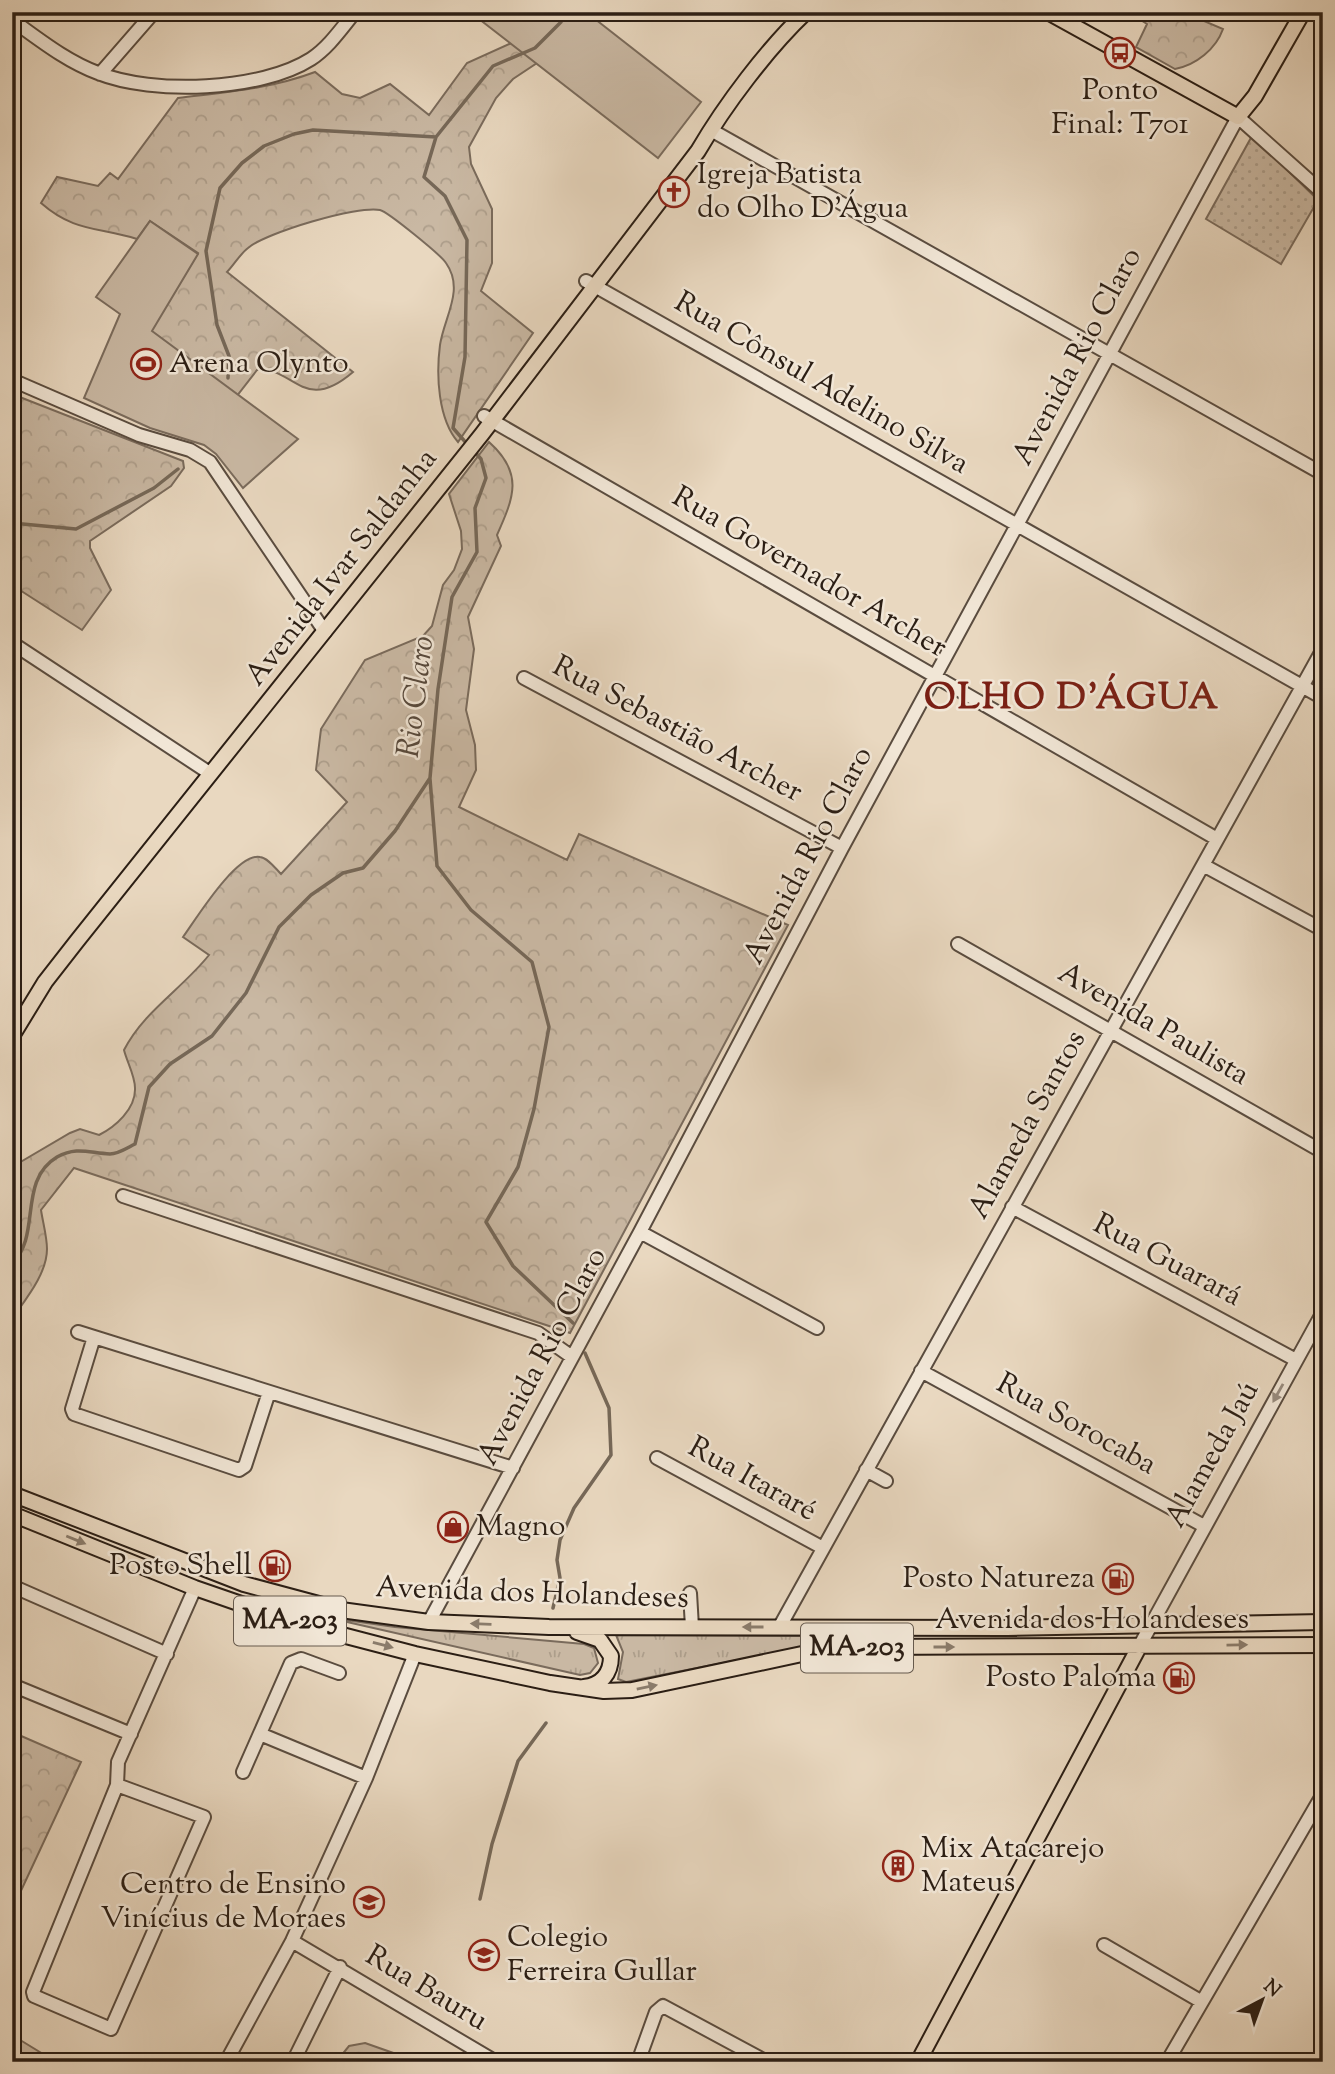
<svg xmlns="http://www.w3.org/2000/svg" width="1335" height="2074" font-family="'Sorts Mill Goudy',serif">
<defs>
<pattern id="grass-tufts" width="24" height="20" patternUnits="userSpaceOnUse" patternTransform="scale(1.75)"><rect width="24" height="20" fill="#c9b8a3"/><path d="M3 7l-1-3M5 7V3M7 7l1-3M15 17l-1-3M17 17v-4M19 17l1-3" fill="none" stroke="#ad9e8b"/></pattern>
<pattern id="forest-crowns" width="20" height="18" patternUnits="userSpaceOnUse" patternTransform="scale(1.75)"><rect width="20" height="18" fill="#c9b8a3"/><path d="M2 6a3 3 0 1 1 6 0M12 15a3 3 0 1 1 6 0" fill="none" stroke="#ad9e8b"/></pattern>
<pattern id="park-dots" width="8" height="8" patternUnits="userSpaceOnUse" patternTransform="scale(1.75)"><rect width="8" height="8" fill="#c9b8a3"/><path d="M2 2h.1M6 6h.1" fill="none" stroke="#ad9e8b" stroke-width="1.8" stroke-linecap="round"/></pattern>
</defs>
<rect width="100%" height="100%" fill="#e9d8c0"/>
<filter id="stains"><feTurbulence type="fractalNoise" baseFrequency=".00286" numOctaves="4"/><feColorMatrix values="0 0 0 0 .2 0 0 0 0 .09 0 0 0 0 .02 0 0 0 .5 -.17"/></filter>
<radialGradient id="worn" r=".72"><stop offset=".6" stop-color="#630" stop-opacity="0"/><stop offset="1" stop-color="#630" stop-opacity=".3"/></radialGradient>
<path fill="url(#grass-tufts)" stroke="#7a6b5c" stroke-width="2" d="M325,1617L395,1627L584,1644L594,1648L598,1663L590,1673L580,1675Z
M616,1635L836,1636L834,1641L626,1682L618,1679L623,1652Z"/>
<path fill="url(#forest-crowns)" stroke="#7a6b5c" stroke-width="2" d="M545,12H591L583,15L540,61L513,79L496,98L469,147L471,164L492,209V263L481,291L533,333L458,442C438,419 436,375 440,345C444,317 465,290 446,263C441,255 388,212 380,210C358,205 265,233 248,248C240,254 234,265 227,272L353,372C303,415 294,366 257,370L236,397L151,331L198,253L150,221L137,239C98,227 74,232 41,203L57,177L98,186L110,173L118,179L178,98C225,92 270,89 315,72L342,94L360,98L390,84L429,115L467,63L516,41Z
M1128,12H1183L1223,29C1216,49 1196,65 1175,69L1136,47L1147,24Z
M12,394L183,461L184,468L171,486L90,541V548L111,590L82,630L12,585Z
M489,442C524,473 514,497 497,535L501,546L468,617L474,649L466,710L475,745L476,770L459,807L567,860L579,834L788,925L570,1333L74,1168L41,1210C43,1223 47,1237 47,1249C47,1274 25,1300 12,1319V1245L16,1238L12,1224V1167L70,1133L80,1129L99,1135C115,1127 136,1109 135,1088C135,1076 127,1062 124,1050C144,1011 182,989 209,955L183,937C196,919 237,852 260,857C268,858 275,868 281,874L347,802L316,770L321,729L365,660L423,636L432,626L443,585L454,570L462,549L461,531L449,494Z
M12,1732L81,1762L12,1910Z
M12,2035L56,2062H12Z
M365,2043L399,2055L407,2062H336L349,2046Z"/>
<path fill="url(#park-dots)" stroke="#7a6b5c" stroke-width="2" d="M1252,136L1318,200L1281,264L1206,219Z"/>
<path fill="#c9b8a3" stroke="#7a6b5c" stroke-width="2" d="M470,12H586L701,102L658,158Z
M150,221L198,254L152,331L298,439L243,488L216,454L204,445L150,428L84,398L120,314L96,297Z"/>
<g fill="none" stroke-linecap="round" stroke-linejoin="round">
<path stroke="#766858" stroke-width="3.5" d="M228,378L229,356L217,325L206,251L220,188L242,163L264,146L294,134L313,130L436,137
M468,445L453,428L465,357L467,240L445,196L424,177L436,137L493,66L535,48L561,22L564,12
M12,523L76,529L154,488L178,469
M430,779L437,866L471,910L532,962L549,1027L534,1109L518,1167L486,1222L513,1266L573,1323
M12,1263C42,1236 17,1181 57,1157C77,1146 89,1153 110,1154C118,1154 127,1148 135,1144L149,1087L170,1064L212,1036L246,993L279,927L311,895L343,873L363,868L395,831L430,778L438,689L452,597L477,552L475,508L486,478L481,459L474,451
M553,1608L560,1578L557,1560L560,1540L574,1508L611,1455L609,1408L585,1353
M480,1899L492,1844L518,1761L546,1723"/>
<g stroke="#5a4c3f" stroke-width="16">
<path id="minor" d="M12,20C40,40 66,61 98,73C153,95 261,91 311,59C329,47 341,29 355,12
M100,74L154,12
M711,130L1323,474
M586,281L1323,698
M12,380L139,435L190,450L210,462L325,632
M484,416L1217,839
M12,643L211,774
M524,678L842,848
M1203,865L1323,930
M958,944L1323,1152
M123,1196L538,1333L572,1357
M1012,1207L1296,1360
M640,1232L817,1328
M78,1332L513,1468
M94,1337L72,1409L74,1414L239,1470L245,1466L269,1392
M921,1371L1204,1526
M657,1458L823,1548
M866,1470L886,1481
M12,1586L167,1654
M690,1593L692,1627
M429,1622L640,1232L842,848L1238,117L1323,193
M779,1628L1323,649
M1139,1647L1323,1312
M12,1685L131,1734
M260,1734L366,1778
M243,1772L291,1663L301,1659L339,1673
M117,1785L204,1817L111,2029L34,1996L33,1992L117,1785L118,1762L195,1588
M292,1941L496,2062
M1104,1945L1202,2002
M226,2062L292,1941L366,1778L415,1654
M293,2062L340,1967
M638,2062L656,2012L663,2006L767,2062
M1167,2062L1323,1794"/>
</g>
<g stroke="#2b1e14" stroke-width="18">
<path id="major" d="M1048,12L1238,117
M1238,117L1255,96L1303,12
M12,1036L45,982L77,941L482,434L698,151C725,105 767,49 806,12
M12,1494L244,1584L341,1610L429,1622L549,1627L1007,1628L1323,1622
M12,1514L195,1588L296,1623L415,1654L550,1683L604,1691L632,1690L802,1654L868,1647L1323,1645
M577,1632L600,1640L611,1656C611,1674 601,1685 584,1687
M918,2062L1139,1647"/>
</g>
<use href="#minor" stroke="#f1e6d6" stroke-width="12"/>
<use href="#major" stroke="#e9d8c0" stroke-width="14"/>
</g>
<defs><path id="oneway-solid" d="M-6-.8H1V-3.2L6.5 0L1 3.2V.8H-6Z" transform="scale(1.75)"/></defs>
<use fill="#988c7f" href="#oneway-solid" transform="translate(1278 1393) rotate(119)"/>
<g fill="#8a7b6a">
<use href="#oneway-solid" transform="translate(76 1540) rotate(22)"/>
<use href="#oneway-solid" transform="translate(481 1624) rotate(-178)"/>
<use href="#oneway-solid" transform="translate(753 1627) rotate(-180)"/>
<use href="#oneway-solid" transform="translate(383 1645) rotate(15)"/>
<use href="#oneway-solid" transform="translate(1237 1645) rotate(-1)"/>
<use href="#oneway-solid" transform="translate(944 1647)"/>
<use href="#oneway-solid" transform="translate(647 1687) rotate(-12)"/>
</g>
<defs>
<g id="bus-ring" transform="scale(1.575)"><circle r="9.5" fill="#f1e6d6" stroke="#8f2418" stroke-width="1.5"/><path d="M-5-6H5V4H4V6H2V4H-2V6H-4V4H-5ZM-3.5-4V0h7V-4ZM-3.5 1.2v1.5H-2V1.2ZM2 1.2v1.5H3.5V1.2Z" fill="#8f2418"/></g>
<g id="church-ring" transform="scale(1.575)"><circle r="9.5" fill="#f1e6d6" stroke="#8f2418" stroke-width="1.5"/><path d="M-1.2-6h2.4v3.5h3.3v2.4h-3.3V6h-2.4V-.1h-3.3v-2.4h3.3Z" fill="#8f2418"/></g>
<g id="stadium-ring" transform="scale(1.575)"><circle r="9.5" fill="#f1e6d6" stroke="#8f2418" stroke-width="1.5"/><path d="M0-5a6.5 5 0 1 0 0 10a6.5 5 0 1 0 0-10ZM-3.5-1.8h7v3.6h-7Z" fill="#8f2418"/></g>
<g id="shop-ring" transform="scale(1.575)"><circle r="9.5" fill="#f1e6d6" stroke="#8f2418" stroke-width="1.5"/><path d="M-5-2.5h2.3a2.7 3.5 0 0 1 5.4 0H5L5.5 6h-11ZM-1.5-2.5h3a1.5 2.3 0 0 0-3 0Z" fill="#8f2418"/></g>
<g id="fuel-ring" transform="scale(1.575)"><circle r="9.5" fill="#f1e6d6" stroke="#8f2418" stroke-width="1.5"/><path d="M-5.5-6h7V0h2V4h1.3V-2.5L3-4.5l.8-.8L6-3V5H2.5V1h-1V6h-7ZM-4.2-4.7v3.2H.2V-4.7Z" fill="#8f2418"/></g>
<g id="building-ring" transform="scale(1.575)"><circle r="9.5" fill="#f1e6d6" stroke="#8f2418" stroke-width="1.5"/><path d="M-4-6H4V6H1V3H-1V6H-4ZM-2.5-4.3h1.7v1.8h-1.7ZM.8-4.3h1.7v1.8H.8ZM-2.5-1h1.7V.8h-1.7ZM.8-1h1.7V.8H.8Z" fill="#8f2418"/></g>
<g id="school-ring" transform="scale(1.575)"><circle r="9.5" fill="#f1e6d6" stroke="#8f2418" stroke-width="1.5"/><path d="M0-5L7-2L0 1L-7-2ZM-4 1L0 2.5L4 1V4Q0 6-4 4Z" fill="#8f2418"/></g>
</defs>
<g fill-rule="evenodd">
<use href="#bus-ring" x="1120" y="53"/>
<use href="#church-ring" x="674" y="192"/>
<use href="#stadium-ring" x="146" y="364"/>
<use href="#shop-ring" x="453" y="1527"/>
<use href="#fuel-ring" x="275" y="1566"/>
<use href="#fuel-ring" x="1118" y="1579"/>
<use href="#fuel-ring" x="1179" y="1678"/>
<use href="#building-ring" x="898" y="1866"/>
<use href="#school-ring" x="369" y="1902"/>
<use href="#school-ring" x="484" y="1955"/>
</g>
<g text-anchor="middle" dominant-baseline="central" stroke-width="5" stroke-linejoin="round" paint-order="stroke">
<g fill="#f1e6d6" stroke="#665a4e" stroke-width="2">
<rect x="234" y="1596.5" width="112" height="49" rx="5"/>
<rect x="801" y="1623.5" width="112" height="49" rx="5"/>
</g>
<g font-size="28" font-weight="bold" fill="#2b1e14">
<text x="290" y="1621">MA-203</text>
<text x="857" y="1648">MA-203</text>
</g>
<g font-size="30" fill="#2b1e14" stroke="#f1e6d6" text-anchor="start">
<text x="1120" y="91" text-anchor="middle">Ponto<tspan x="1120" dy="34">Final: T701</tspan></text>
<text x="697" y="175">Igreja Batista<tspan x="697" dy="34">do Olho D'Água</tspan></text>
<text x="169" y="364">Arena Olynto</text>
<text x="476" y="1527">Magno</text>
<text x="252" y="1566" text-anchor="end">Posto Shell</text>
<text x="1095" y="1579" text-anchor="end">Posto Natureza</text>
<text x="1156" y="1678" text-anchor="end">Posto Paloma</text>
<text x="921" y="1849">Mix Atacarejo<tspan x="921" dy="34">Mateus</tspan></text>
<text x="346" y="1885" text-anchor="end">Centro de Ensino<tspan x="346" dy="34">Vinícius de Moraes</tspan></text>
<text x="507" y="1938">Colegio<tspan x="507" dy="34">Ferreira Gullar</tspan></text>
</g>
<g font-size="30" fill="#2b1e14" stroke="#f1e6d6">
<text transform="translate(1078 357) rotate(-62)">Avenida Rio Claro</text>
<text transform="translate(821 384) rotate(30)">Rua Cônsul Adelino Silva</text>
<text transform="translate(342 568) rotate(-52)">Avenida Ivar Saldanha</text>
<text transform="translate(809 573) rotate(30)">Rua Governador Archer</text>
<text transform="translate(677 730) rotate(28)">Rua Sebastião Archer</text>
<text transform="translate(809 856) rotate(-62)">Avenida Rio Claro</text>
<text transform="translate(1153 1025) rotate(30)">Avenida Paulista</text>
<text transform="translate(1028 1125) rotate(-61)">Alameda Santos</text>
<text transform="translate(1167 1261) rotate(28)">Rua Guarará</text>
<text transform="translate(543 1357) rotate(-62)">Avenida Rio Claro</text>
<text transform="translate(1076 1425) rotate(29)">Rua Sorocaba</text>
<text transform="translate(1213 1455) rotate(-61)">Alameda Jaú</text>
<text transform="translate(752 1480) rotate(29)">Rua Itararé</text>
<text transform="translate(532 1594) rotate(2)">Avenida dos Holandeses</text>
<text x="1092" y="1620">Avenida dos Holandeses</text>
<text transform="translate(426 1989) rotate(31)">Rua Bauru</text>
</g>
<g font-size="32" font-style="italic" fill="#57493c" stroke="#f1e6d6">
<text transform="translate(417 697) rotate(-83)">Rio Claro</text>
</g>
<g font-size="37" font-weight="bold" letter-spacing="2" fill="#7a1f14" stroke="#f1e6d6">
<text x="1072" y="699">OLHO D'ÁGUA</text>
</g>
</g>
<rect width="1335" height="2074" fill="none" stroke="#e9d8c0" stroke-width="42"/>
<rect x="14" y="14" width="1307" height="2046" fill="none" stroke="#2b1e14" stroke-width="3.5"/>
<rect x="21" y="21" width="1293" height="2032" fill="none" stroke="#2b1e14" stroke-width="2"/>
<g transform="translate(1262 2000) rotate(41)" stroke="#f1e6d6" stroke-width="5" paint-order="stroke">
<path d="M0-5L12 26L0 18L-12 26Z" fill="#2b1e14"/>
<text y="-10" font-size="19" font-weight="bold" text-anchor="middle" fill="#2b1e14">N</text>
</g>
<rect width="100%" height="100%" filter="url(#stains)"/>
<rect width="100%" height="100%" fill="url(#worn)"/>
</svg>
